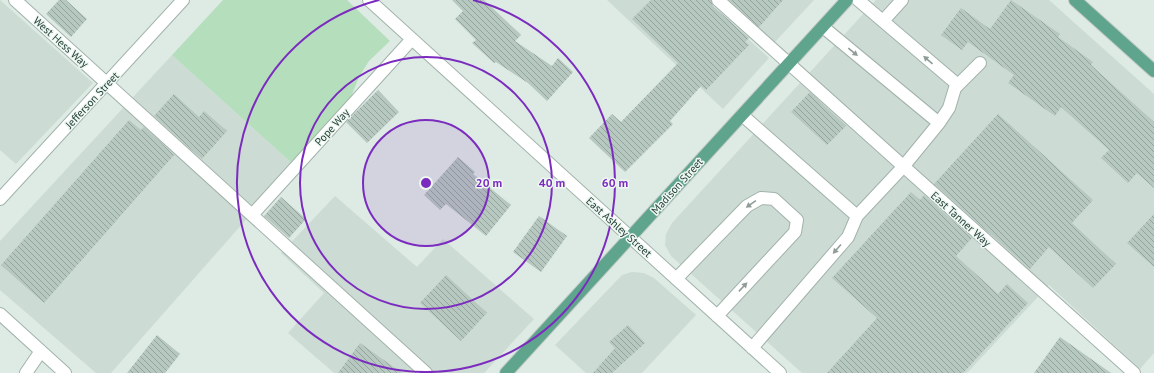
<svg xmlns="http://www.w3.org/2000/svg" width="1154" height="373" font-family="'PT Sans',sans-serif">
<defs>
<pattern id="building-back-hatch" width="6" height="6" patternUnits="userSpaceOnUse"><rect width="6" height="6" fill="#b6c8bf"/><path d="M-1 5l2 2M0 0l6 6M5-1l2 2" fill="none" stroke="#93a49c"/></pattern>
</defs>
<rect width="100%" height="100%" fill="#deebe4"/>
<path fill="#ccdbd3" d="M0,0L93,83L16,164L0,150Z
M607,0H706L769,58L723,109Z
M728,0H814L774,43Z
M876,0H1049L1154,94V353L1140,369L1049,285L967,373H802L671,256L665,245L666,234L672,223Z
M172,55L294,165L111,373H96L0,290V241Z
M335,196L417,267L443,239L534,319L484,373H334L288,333L324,293L281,253Z
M632,272L644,273L654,278L696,315L642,373H586L555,345L622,275Z"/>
<path fill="#b5debc" d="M223,0H347L390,41L369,61L359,77L348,104L294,165L172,55Z"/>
<path fill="url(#building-back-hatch)" d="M59,0H66L87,19L71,37L46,14Z
M452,0H484L521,35L515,41L552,66L558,58L573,72L547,101L528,83L496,62L494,63L472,43L476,40L455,19L463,11Z
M651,0H711L713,6L749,38L745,42L749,45L706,90L701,86L670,121L673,124L625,172L589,138L612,114L621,122L678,63L632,19Z
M729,0H783L759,27Z
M1011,0L1060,34L1058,37L1093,62L1091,65L1154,122V188L1137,173L1128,183L1101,158L1109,150L1061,107L1055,116L1008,83L1014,75L968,42L962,50L941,35L961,8L990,29Z
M378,90L399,112L367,143L346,122Z
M810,92L846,126L827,145L791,112Z
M174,94L199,117L204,111L227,131L202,159L154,116Z
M998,114L1093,200L1072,223L1116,264L1093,288L1049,247L1030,269L934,184Z
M129,120L141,130L144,127L174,155L44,303L1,265Z
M458,157L475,172L473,174L511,205L486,236L446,204L440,210L424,195Z
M911,192L920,200L924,195L972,238L956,256L998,294L1007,284L1028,303L963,373H827L877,318L832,278Z
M281,197L306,219L289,238L264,216Z
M1154,214V267L1127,243Z
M539,216L567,236L541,272L513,252Z
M446,275L487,313L461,341L420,303Z
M628,325L645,343L612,373H593L615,348L609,342Z
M157,335L180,354L165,373H127Z
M1060,337L1111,373H1034Z
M360,343L402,373H338Z"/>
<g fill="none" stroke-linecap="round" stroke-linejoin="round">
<g stroke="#a1b3ab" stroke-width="14">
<path id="minor" d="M15,0L426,373
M369,0L780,373
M718,0L1134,373
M858,0L958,85
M883,21L902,0
M823,27L939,123
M742,115L857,216L903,167L939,123L949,108L955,88L980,63
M0,199L183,0
M252,215L412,39
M676,279L747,206L761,198L774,199L797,220L795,232L717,316
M0,314L65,373
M752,348L848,237L857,216
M26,373L41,351"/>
</g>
<g stroke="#c0c8c5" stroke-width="14">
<path id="major" d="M1075,0L1154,71
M506,373L847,0"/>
</g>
<use href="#minor" stroke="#fff" stroke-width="12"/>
<use href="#major" stroke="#5fa48c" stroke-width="12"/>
</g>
<defs><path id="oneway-solid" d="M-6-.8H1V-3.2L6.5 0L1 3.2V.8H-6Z"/></defs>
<g fill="#8e9d98">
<use href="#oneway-solid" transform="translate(853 52) rotate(39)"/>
<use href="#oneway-solid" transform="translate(928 60) rotate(-139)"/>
<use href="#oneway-solid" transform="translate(751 204) rotate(145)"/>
<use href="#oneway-solid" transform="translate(837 249) rotate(131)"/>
<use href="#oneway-solid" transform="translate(743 287) rotate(-47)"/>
</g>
<circle cx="426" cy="183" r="63" fill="#7b2cbf" fill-opacity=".12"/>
<g fill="none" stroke="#7b2cbf" stroke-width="2">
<circle cx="426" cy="183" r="63"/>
<circle cx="426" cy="183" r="126"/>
<path d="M473 0A189 189 0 1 1 379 0"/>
</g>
<g text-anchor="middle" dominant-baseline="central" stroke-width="3" stroke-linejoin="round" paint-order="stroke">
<g font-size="11" fill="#1e3b31" stroke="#eef7f2">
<text transform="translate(61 42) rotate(42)">West Hess Way</text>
<text transform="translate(92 100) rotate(-47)">Jefferson Street</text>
<text transform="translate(332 127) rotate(-48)">Pope Way</text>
<text transform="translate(677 186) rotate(-48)">Madison Street</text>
<text transform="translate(961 219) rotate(42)">East Tanner Way</text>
<text transform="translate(619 227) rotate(42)">East Ashley Street</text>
</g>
</g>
<circle cx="426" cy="183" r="6" fill="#7b2cbf" stroke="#eef7f2" stroke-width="2"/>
<g font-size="12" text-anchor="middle" font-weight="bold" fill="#7b2cbf" stroke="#eef7f2" stroke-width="3" stroke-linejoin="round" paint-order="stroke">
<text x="489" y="187">20 m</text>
<text x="552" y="187">40 m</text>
<text x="615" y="187">60 m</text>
</g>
</svg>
